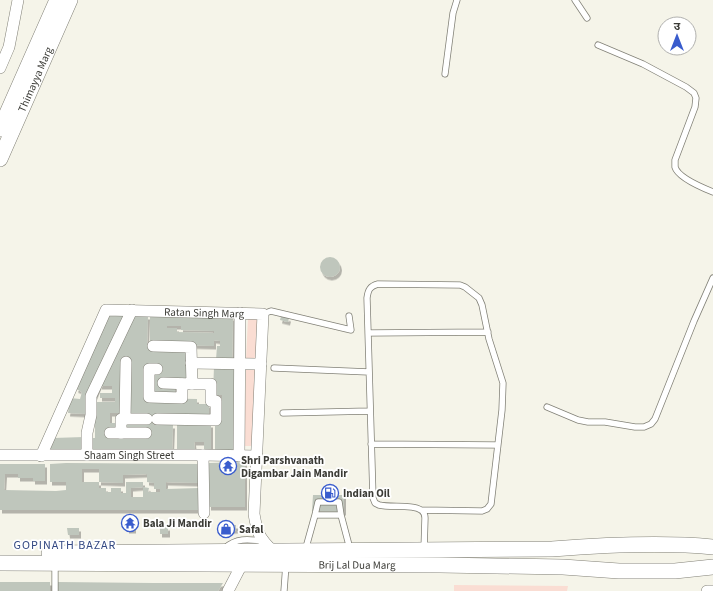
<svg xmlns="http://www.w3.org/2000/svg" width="713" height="591" font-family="'Source Sans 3','Noto Sans Devanagari',sans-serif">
<defs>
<filter id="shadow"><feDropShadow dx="2" dy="3.5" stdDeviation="0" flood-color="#0004"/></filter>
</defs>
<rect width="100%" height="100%" fill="#f5f4e9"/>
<path fill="#faddd3" d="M248,318H260L258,360L246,359Z
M246,369H256L254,446H244Z
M454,585L568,586L567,591H454Z"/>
<path fill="#bfc6bc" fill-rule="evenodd" filter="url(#shadow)" d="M320 267a10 10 0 1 1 20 0a10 10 0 1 1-20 0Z
M107,314H128L88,414L68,413L70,398L80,399L82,392L76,389Z
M132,315L148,316L147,345L187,349V381L175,386V397L150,396V373H162V365H149L148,398L197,399V404H209V416H154V425H173L172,450H90V438H95V402H115V398H100V393H112V386H98ZM110,413H123V432L120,423H110Z
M150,316L233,317L232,361L216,360L217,346H220V341L214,340V346L150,344ZM167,326H181V330L214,331V333L177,332V328H167Z
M281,316L289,318L288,322L280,320Z
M214,366L236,367L234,450H215V424L219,407H222V395H213Z
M177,424H211V449H204V442H194L195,450H177Z
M84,437V450L48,449L53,438Z
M245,462V507H209V463Z
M66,463L198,464V483L166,482V489L199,488V510H0V464H45V481H33V478H18V474H5L4,490L56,491L66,490V482H50V464ZM82,469H99V482L123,483V475L147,474V482L154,483V489H160V492H148L149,488L143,487V497H131V488L143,487V482H126V493H121V488H111V492H106V488H99V482H82Z
M313,495H344V512L312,511Z
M134,515V530H127V516Z
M224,521H229V525H236V530L223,531Z
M168,527V534H160V528Z
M67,528H79V535H68Z
M0,582H50V591H0Z
M58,582L153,583H223L218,591H58Z"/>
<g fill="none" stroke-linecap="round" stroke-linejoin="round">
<g stroke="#828177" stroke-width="7">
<path id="lane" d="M575,0L587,18
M598,45L643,64L686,87L694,93L696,98L695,107L675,160C675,163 675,165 675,167C678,178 703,188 713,192
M445,74L453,13L457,0
M263,314L271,311L351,330L349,316
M368,333L488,332
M274,368L369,372
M547,407L578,420L588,422H605L635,427H644L651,424L655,419L694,321L713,278
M283,413L370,411
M371,444L497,445
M421,510L482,511L487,509L491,504L502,410L503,383L489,339L482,305L479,298L465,287L460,285L378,284C370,286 368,290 367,298L373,498L375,503L379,505C390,508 412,504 421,510C424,512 425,515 425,518L424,550
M315,515L318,502H339L341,515
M225,548C236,538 248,539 262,541
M305,551L315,515H341L350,549
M55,564V591
M284,591L286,564"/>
</g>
<g stroke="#828177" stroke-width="12">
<g id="street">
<path d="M0,68L9,47L18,0"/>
<path d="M153,346L191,347L192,384L163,383"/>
<path d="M191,363L261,364"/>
<path d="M157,369H149V397L182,398V384"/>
<path d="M125,419L126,362"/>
<path d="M157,419L216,420V401H211V384H192"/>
<path d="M110,433H121"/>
<path d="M146,433H121V419H147"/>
<path id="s1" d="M0,455H203L257,456"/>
<path d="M87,455V433L91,415V396L132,310"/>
<path d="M203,455L204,513"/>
<path id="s2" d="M41,456L106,310L263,314L254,514C257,532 259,538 273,551"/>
<path d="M239,456L240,313"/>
<path d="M228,591L242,564"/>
<path d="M707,591H713"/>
</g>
</g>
<g stroke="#828177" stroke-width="16">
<g id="secondary">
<path d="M0,129L57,0"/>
<path id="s3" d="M0,159L70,0"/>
<path d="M49,553L552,549C604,545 661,542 713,547"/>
<path id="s4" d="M0,563L440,565L563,567L619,571H675L713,567"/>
</g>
</g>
<use href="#lane" stroke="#fff" stroke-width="5.5"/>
<use href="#street" stroke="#fff" stroke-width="11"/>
<use href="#secondary" stroke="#fff" stroke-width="15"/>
</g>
<defs>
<g id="temple-ring" transform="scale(0.9)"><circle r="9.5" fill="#fff" stroke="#395ccd" stroke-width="1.5"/><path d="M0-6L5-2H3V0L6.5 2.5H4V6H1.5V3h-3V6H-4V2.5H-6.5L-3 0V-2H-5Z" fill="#395ccd"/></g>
<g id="fuel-ring" transform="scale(0.9)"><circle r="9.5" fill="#fff" stroke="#395ccd" stroke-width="1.5"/><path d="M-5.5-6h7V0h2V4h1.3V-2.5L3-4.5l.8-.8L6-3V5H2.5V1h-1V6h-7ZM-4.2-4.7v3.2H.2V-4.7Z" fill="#395ccd"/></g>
<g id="shop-ring" transform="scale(0.9)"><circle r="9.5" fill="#fff" stroke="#395ccd" stroke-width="1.5"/><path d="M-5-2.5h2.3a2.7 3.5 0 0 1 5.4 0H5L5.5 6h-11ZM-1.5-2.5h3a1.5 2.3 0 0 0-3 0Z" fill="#395ccd"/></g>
</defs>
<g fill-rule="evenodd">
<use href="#temple-ring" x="228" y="466"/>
<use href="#fuel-ring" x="330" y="493"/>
<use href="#temple-ring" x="130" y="523"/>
<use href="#shop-ring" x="226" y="529"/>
</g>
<g text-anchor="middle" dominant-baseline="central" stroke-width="3.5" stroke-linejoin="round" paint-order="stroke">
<g font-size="11" fill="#3b3b36" stroke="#fff">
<text stroke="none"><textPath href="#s3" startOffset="87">Thimayya Marg</textPath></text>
<text stroke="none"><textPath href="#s2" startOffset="258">Ratan Singh Marg</textPath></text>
<text stroke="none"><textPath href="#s1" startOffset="129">Shaam Singh Street</textPath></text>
<text stroke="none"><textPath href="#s4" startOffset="357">Brij Lal Dua Marg</textPath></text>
</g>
<g font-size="11" font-weight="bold" fill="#3b3b36" stroke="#fff" text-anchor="start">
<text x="241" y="460">Shri Parshvanath<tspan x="241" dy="13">Digambar Jain Mandir</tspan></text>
<text x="343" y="493">Indian Oil</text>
<text x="143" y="523">Bala Ji Mandir</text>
<text x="239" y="529">Safal</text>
</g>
<g font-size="12" letter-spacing="1" fill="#334882" stroke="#fff">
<text x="65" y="545">GOPINATH BAZAR</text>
</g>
</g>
<g transform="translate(677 36)"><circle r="19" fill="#ffffff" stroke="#b1b1af"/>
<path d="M0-3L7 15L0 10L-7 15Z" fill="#395ccd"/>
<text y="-6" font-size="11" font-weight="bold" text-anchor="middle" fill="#3b3b36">उ</text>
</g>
</svg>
